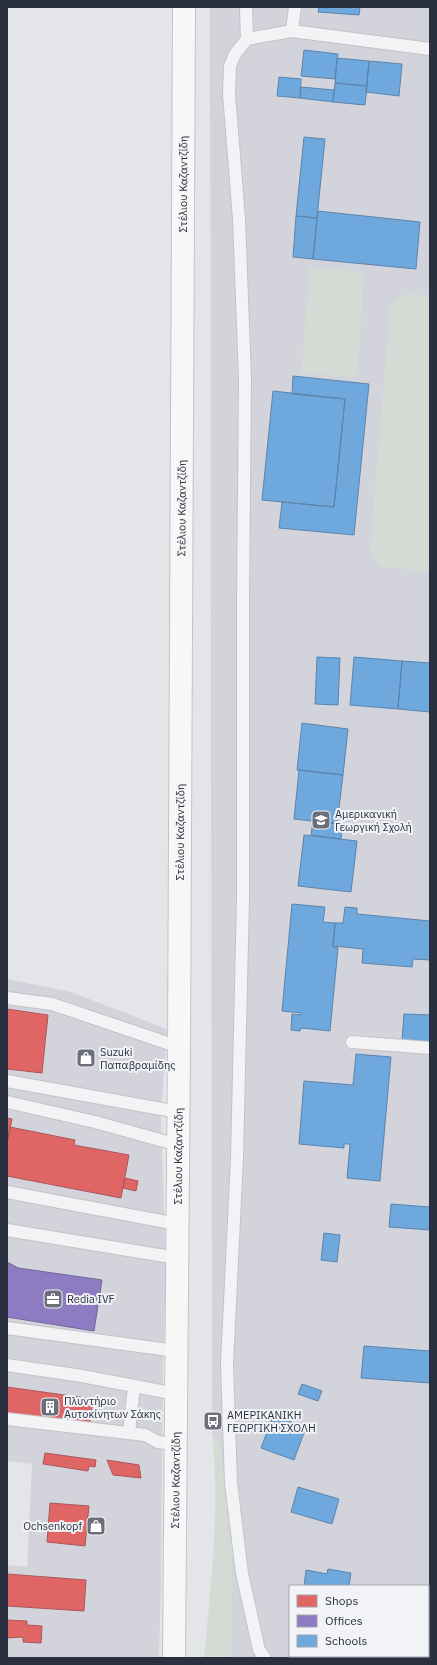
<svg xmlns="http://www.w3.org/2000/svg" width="437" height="1665" font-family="'IBM Plex Sans',sans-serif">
<rect width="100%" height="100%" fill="#e4e5e8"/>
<path fill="#d3d4db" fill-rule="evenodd" d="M210,7H430V1658H230L232,1539L219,1443L212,1433ZM290,1586H428V1656H290Z
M7,979L71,992L167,1029L161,1121L166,1264L163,1364L161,1583L159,1658H7V1565L27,1567L32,1464L7,1461Z"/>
<path fill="#d3dbd4" d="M309,268L364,272L357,377L302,373Z
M405,294L430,296V571L382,567L374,560L370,551L390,307L396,300Z
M212,1433L219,1443L232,1539L231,1658H204C211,1584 220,1508 212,1433Z"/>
<path fill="#e06666" stroke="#aa565b" d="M7,1009L48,1015L42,1073L7,1069Z
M7,1118L12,1119L7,1144Z
M10,1127L75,1140L74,1145L129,1155L121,1198L7,1176V1144Z
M125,1178L138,1181L136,1191L123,1188Z
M7,1387L93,1399L89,1428L7,1415Z
M45,1453L96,1460L95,1467L89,1466L88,1471L43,1464Z
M107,1460L139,1465L141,1478L113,1475Z
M50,1503L89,1506L85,1546L47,1542Z
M7,1574L86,1580L84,1611L7,1606Z
M7,1620L27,1621V1625L42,1626L41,1643L23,1642V1637L7,1638Z"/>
<path fill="#8e7cc3" stroke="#70659c" d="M7,1262L18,1268L102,1280L94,1331L7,1317Z"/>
<path fill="#6fa8dc" stroke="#5b84ad" d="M319,7H360L359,15L318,12Z
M304,50L338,54L335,79L301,76Z
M337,58L369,61L367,86L335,83Z
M369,61L402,64L399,96L366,92Z
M279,77L301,79L300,98L277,96Z
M335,83L367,86L365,105L333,102Z
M301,87L334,90L333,102L300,98Z
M304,137L325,139L317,218L296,216Z
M318,211L420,222L416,269L313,259Z
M296,216L317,218L313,259L293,257Z
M293,376L369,384L354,535L279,528L282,502L334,507L345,399L292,394Z
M273,391L345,399L334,507L262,500Z
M317,657L340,658L338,705L315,704Z
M354,657L402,661L398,709L350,705Z
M402,661L430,663V712L398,709Z
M302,723L348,729L343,775L297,770Z
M299,770L343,775L337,824L294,819Z
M313,821L343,824L341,839L311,835Z
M304,835L357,841L351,892L298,886Z
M292,904L325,907L323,922L335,923L333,947L338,948L330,1031L301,1028L300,1031L291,1030L292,1014L301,1015V1013L282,1011Z
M345,907L357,908V914L430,921V960L413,959L412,967L362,963L363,949L333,946L335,923H343Z
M404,1014L430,1015V1042L402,1040Z
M356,1054L391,1057L380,1181L347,1178L350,1144H344V1148L299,1144L304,1081L353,1085Z
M391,1204L430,1207V1230L389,1227Z
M324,1233L340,1235L337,1262L321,1260Z
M364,1346L430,1351V1383L361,1378Z
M302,1384L322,1391L318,1401L298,1394Z
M273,1416L306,1427L294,1460L261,1448Z
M298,1487L339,1499L332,1524L291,1512Z
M328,1569L351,1573L349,1586H304L306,1570L327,1574Z
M382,1656H416L418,1657V1658H386L382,1657Z"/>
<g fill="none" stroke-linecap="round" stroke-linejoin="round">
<g stroke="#c2c3c6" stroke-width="14">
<path id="lane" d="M246,7L247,39
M292,31L295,7
M7,998L52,1004L179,1047
M352,1042L430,1048
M7,1081L178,1112
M7,1102L95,1122L178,1145
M7,1192L177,1224
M7,1230L177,1258
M7,1328L176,1351
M7,1365L82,1376L176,1394
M7,1419L145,1435L158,1442L175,1444
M129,1433L134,1386
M265,1658L259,1650L242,1573L231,1483L227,1364L237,1158L243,898V601L245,379L239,219L229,94L230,66L235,54L247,39L292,31L430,49"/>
</g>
<g stroke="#c2c3c6" stroke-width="24">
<g id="secondary">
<path id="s1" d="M174,1658L179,1047L184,7"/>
</g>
</g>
<use href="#lane" stroke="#f3f3f5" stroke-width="12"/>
<use href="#secondary" stroke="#f7f7f7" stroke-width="22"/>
</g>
<defs>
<g id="university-square" transform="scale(1)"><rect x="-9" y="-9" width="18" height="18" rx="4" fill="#6c6f7b" stroke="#f2f3f7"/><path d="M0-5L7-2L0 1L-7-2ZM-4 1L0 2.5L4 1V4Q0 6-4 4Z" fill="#fff"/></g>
<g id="shop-square" transform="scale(1)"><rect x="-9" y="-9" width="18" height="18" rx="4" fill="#6c6f7b" stroke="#f2f3f7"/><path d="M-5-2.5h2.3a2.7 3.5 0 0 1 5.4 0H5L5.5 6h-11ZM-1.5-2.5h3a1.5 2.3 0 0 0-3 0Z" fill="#fff"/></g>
<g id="office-square" transform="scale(1)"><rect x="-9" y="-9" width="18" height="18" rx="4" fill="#6c6f7b" stroke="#f2f3f7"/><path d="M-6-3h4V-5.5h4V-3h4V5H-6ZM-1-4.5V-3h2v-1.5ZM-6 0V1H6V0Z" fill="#fff"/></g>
<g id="building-square" transform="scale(1)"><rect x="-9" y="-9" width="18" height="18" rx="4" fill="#6c6f7b" stroke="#f2f3f7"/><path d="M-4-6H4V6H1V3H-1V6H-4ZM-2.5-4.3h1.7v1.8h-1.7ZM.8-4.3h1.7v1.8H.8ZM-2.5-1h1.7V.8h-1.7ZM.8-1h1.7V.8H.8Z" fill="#fff"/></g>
<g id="bus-square" transform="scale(1)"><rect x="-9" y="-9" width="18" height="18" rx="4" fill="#6c6f7b" stroke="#f2f3f7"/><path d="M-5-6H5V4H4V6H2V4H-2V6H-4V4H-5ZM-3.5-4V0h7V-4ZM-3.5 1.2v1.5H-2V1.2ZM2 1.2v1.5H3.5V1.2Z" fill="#fff"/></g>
</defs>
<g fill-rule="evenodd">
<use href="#university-square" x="321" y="820"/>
<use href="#shop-square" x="86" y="1058"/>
<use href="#office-square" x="53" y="1299"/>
<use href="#building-square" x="50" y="1407"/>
<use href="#bus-square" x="213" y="1421"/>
<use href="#shop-square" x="96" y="1526"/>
</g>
<g text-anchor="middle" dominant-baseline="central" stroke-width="4" stroke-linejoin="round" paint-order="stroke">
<g font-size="11" fill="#2b3040" stroke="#f2f3f7">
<text stroke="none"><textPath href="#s1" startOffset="1474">Στέλιου Καζαντζίδη</textPath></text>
<text stroke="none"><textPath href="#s1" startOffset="1150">Στέλιου Καζαντζίδη</textPath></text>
<text stroke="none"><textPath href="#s1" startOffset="826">Στέλιου Καζαντζίδη</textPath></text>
<text stroke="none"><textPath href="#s1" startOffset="502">Στέλιου Καζαντζίδη</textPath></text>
<text stroke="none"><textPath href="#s1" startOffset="178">Στέλιου Καζαντζίδη</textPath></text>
</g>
<g font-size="11" fill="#2b3040" stroke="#f2f3f7" text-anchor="start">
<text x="335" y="814">Αμερικανική<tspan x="335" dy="13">Γεωργική Σχολή</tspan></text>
<text x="100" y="1052">Suzuki<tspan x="100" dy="13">Παπαβραμίδης</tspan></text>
<text x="67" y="1299">Redia IVF</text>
<text x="64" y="1401">Πλυντήριο<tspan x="64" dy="13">Αυτοκίνητων Σάκης</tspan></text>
<text x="227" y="1415">ΑΜΕΡΙΚΑΝΙΚΗ<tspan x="227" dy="13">ΓΕΩΡΓΙΚΗ ΣΧΟΛΗ</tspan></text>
<text x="82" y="1526" text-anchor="end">Ochsenkopf</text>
</g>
</g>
<rect width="437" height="1665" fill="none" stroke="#2b3040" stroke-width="16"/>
<rect x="289" y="1585" width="140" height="72" fill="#f2f3f7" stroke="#a2a5ae"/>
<rect x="297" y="1595" width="20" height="12" fill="#e06666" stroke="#a2a5ae"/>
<text x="325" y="1605" font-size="12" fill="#2b3040">Shops</text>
<rect x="297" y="1615" width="20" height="12" fill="#8e7cc3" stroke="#a2a5ae"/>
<text x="325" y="1625" font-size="12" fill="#2b3040">Offices</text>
<rect x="297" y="1635" width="20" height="12" fill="#6fa8dc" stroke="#a2a5ae"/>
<text x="325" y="1645" font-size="12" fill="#2b3040">Schools</text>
</svg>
